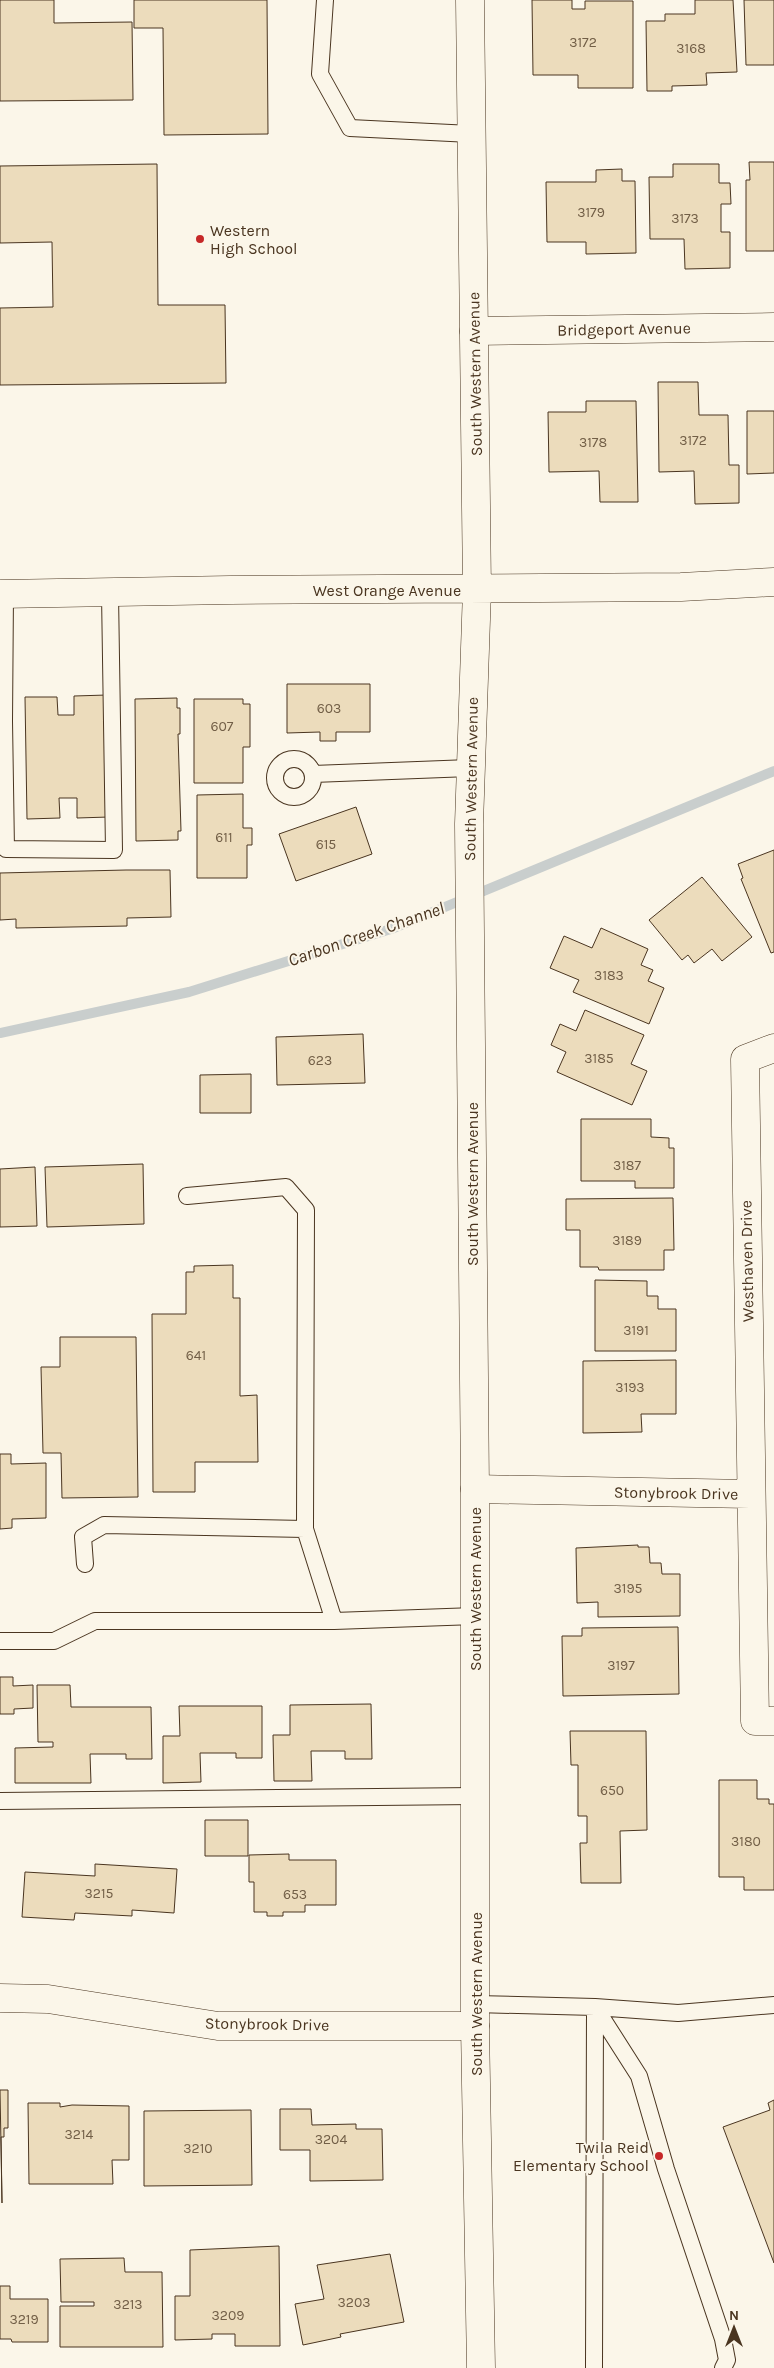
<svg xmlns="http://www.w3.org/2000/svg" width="774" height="2368" font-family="Karla,sans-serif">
<rect width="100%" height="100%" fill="#fbf6e9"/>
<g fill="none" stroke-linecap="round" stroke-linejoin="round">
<path stroke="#c9cecd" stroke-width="10" d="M0,1033L189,992L394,928L774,771"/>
</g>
<path fill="#ecdcbc" stroke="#4a3520" d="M0,0H54V23L132,22L133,100L0,101Z
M134,0H267L268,134L164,135L163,28H134Z
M532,0H572V9H585V1H633V88H578V75H533Z
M695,0H733L737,72L706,73L707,85L672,86V91H647L646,21H665V14H695Z
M744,0H774V65H746Z
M749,162H774V251H746V180H750Z
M157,164L158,305H225L226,383L0,385V308L53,307L52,242L0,243V166Z
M673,164H719V183H730L731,204H721V232H730V268L685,269L684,239H650L649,177H673Z
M622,169V181H635L636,253L586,254V242H547L546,182H596V170Z
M658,382H698L699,415H728L729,465H739V503L695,504L694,471L659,472Z
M586,401H636L638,502H600L599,471L549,472L548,412H586Z
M747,411H774V473L747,474Z
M287,684H370V732H336V741H320V732L287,733Z
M107,695L109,817L77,818V798H59L60,818L27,819L25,697H57L58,715H74V696Z
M177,698V708H180V734H178L181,831H178V840L136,841L135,699Z
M194,699H243V704H250V747H243V783H194Z
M243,794V828H252V845H247V878H197V795Z
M356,807L372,854L296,881L279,834Z
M774,850V952L771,953L741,879L743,878L738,864Z
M126,870H170L171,917L127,918V926L16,928V919L0,920V873Z
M702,877L752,937L722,961L712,949L694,963L688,955L682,960L649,920Z
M601,928L648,949L641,965L653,970L648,981L664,988L649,1024L573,992L579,980L550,968L564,936L592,948Z
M585,1010L644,1035L631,1064L647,1071L632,1105L557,1072L566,1052L551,1045L560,1024L576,1031Z
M363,1034L365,1083L277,1085L276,1037Z
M251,1074V1113H200V1075Z
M581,1119H651V1137L669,1138V1148H674V1188H635V1181H581Z
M143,1164L144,1224L47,1227L45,1167Z
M35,1167L37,1226L0,1227V1169Z
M673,1198L674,1250H664V1270H599L598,1267H580V1230H566V1199Z
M233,1265V1298H240V1396L257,1395L258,1462H195V1492H153L152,1314H186V1272H194V1266Z
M595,1280L647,1281V1296H658V1309H676V1351H595Z
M60,1337H136L138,1497L62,1498L61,1453H43L41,1367H60Z
M676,1360V1414H641L642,1432L583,1433V1361Z
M0,1454H11V1464L46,1463V1518L12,1519V1528L0,1529Z
M638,1545V1547H649L650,1563H661L662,1574H680V1616L598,1617V1602L577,1603L576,1548Z
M678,1627L679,1694L563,1696L562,1636H582V1628Z
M0,1677H13V1686L33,1685V1708L14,1709V1714H0Z
M37,1685H70L71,1707H151L152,1759H126V1754H90L91,1783H15V1748L53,1747V1742H38Z
M371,1704L372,1759H345V1751H311L312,1781H274L273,1735H290V1705Z
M179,1706H262V1758H236V1753H200L201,1782L163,1783V1736H180Z
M570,1731H646L647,1830L620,1831L621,1883H581L580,1843H587V1816H578V1765H571Z
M719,1780H757V1799H769V1804H774V1890H744V1877H719Z
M205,1820H248V1856H205Z
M289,1854V1860H336V1905H305V1912H283V1916H267V1912H254V1882H249V1855Z
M95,1864L177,1869L174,1913L132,1910V1916L75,1913L74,1920L22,1917L25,1872L95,1876Z
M0,2090H8V2128H4V2137H1L2,2203Z
M774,2100V2263L723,2127L770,2110L768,2103Z
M28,2103H60V2107L72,2105L129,2106V2160H112L113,2184H29Z
M280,2109H311L312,2125L356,2124V2129H382L383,2180L310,2181V2150H280Z
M251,2110L252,2185L144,2186V2111Z
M279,2246L280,2346H235V2334H212V2339L175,2340V2296H190V2250Z
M390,2254L404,2322L340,2334L341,2337L303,2345L295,2304L324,2299L317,2265Z
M124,2258L125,2272H162L163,2347H60V2306H94V2302H61L60,2259Z
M0,2286H10V2299H48V2342H12L11,2339H0Z"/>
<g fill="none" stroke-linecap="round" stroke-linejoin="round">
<g stroke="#4a3520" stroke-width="18">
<path id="lane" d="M325,0L320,74L350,128L471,134
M5,594L4,721L6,849L114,850L110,594
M275 778a19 19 0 1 1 38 0a19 19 0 1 1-38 0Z
M313,774L470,768
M187,1196L286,1187L306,1210L305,1529L334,1621
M85,1564L83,1537L104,1525L305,1529
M0,1641H54L95,1621H334L475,1616
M0,1801L475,1796
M475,2004L595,2007L678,2013L774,2005
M595,2007L639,2076L666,2169L723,2339L727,2360L723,2368
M594,2368L595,2007"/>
</g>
<g stroke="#4a3520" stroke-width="29">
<path id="street" d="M474,331L774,327
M774,1048L745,1059L755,1721H774
M475,1489L750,1494
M0,1998L48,1999L218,2026H475"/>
</g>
<g stroke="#4a3520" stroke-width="29">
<path id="secondary" d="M470,0L477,590L469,824L475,1489V2026L481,2368
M0,594L230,590L681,587L774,582"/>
</g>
<use href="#lane" stroke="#fbf6e9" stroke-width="16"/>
<use href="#street" stroke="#fbf6e9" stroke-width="28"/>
<use href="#secondary" stroke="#fbf6e9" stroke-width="28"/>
</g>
<g fill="#c62828" stroke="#fbf6e9" stroke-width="2">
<circle cx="200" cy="239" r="5"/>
<circle cx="659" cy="2156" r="5"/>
</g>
<g text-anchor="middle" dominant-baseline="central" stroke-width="4" stroke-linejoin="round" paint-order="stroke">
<g font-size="14" fill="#725f47">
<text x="583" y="42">3172</text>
<text x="691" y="48">3168</text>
<text x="591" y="212">3179</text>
<text x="685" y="218">3173</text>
<text x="693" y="440">3172</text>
<text x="593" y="442">3178</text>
<text x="329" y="708">603</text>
<text x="222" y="726">607</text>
<text x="224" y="837">611</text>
<text x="326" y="844">615</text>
<text x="609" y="975">3183</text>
<text x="599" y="1058">3185</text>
<text x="320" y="1060">623</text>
<text x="627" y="1165">3187</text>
<text x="627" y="1240">3189</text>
<text x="636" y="1330">3191</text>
<text x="196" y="1355">641</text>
<text x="630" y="1387">3193</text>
<text x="628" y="1588">3195</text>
<text x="621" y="1665">3197</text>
<text x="612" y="1790">650</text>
<text x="746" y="1841">3180</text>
<text x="99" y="1893">3215</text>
<text x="295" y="1894">653</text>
<text x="79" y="2134">3214</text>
<text x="331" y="2139">3204</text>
<text x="198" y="2148">3210</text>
<text x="354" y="2302">3203</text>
<text x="128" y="2304">3213</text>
<text x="228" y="2315">3209</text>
<text x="24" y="2319">3219</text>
</g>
<g font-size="16" fill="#4a3520" stroke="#fbf6e9" text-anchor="start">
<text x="210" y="230">Western<tspan x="210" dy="18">High School</tspan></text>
<text x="649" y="2147" text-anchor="end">Twila Reid<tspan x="649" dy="18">Elementary School</tspan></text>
</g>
<g font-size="16" fill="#4a3520" stroke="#fbf6e9">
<text transform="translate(624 329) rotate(-1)">Bridgeport Avenue</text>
<text transform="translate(475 374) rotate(-91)">South Western Avenue</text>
<text x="387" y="590">West Orange Avenue</text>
<text transform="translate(471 779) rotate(-89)">South Western Avenue</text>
<text transform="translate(472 1184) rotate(-90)">South Western Avenue</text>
<text transform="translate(747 1261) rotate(-91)">Westhaven Drive</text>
<text transform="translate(676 1493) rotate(1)">Stonybrook Drive</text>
<text transform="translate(475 1589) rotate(-90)">South Western Avenue</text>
<text transform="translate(476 1994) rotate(-90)">South Western Avenue</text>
<text transform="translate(267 2024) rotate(1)">Stonybrook Drive</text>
</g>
<g font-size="18" font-style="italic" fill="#4a3520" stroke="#fbf6e9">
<text transform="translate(366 934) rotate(-19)">Carbon Creek Channel</text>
</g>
</g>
<g transform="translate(734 2328)" stroke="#fbf6e9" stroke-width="4" paint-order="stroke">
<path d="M0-4L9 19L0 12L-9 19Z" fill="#4a3520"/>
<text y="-8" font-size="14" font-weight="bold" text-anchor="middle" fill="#4a3520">N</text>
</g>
</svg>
